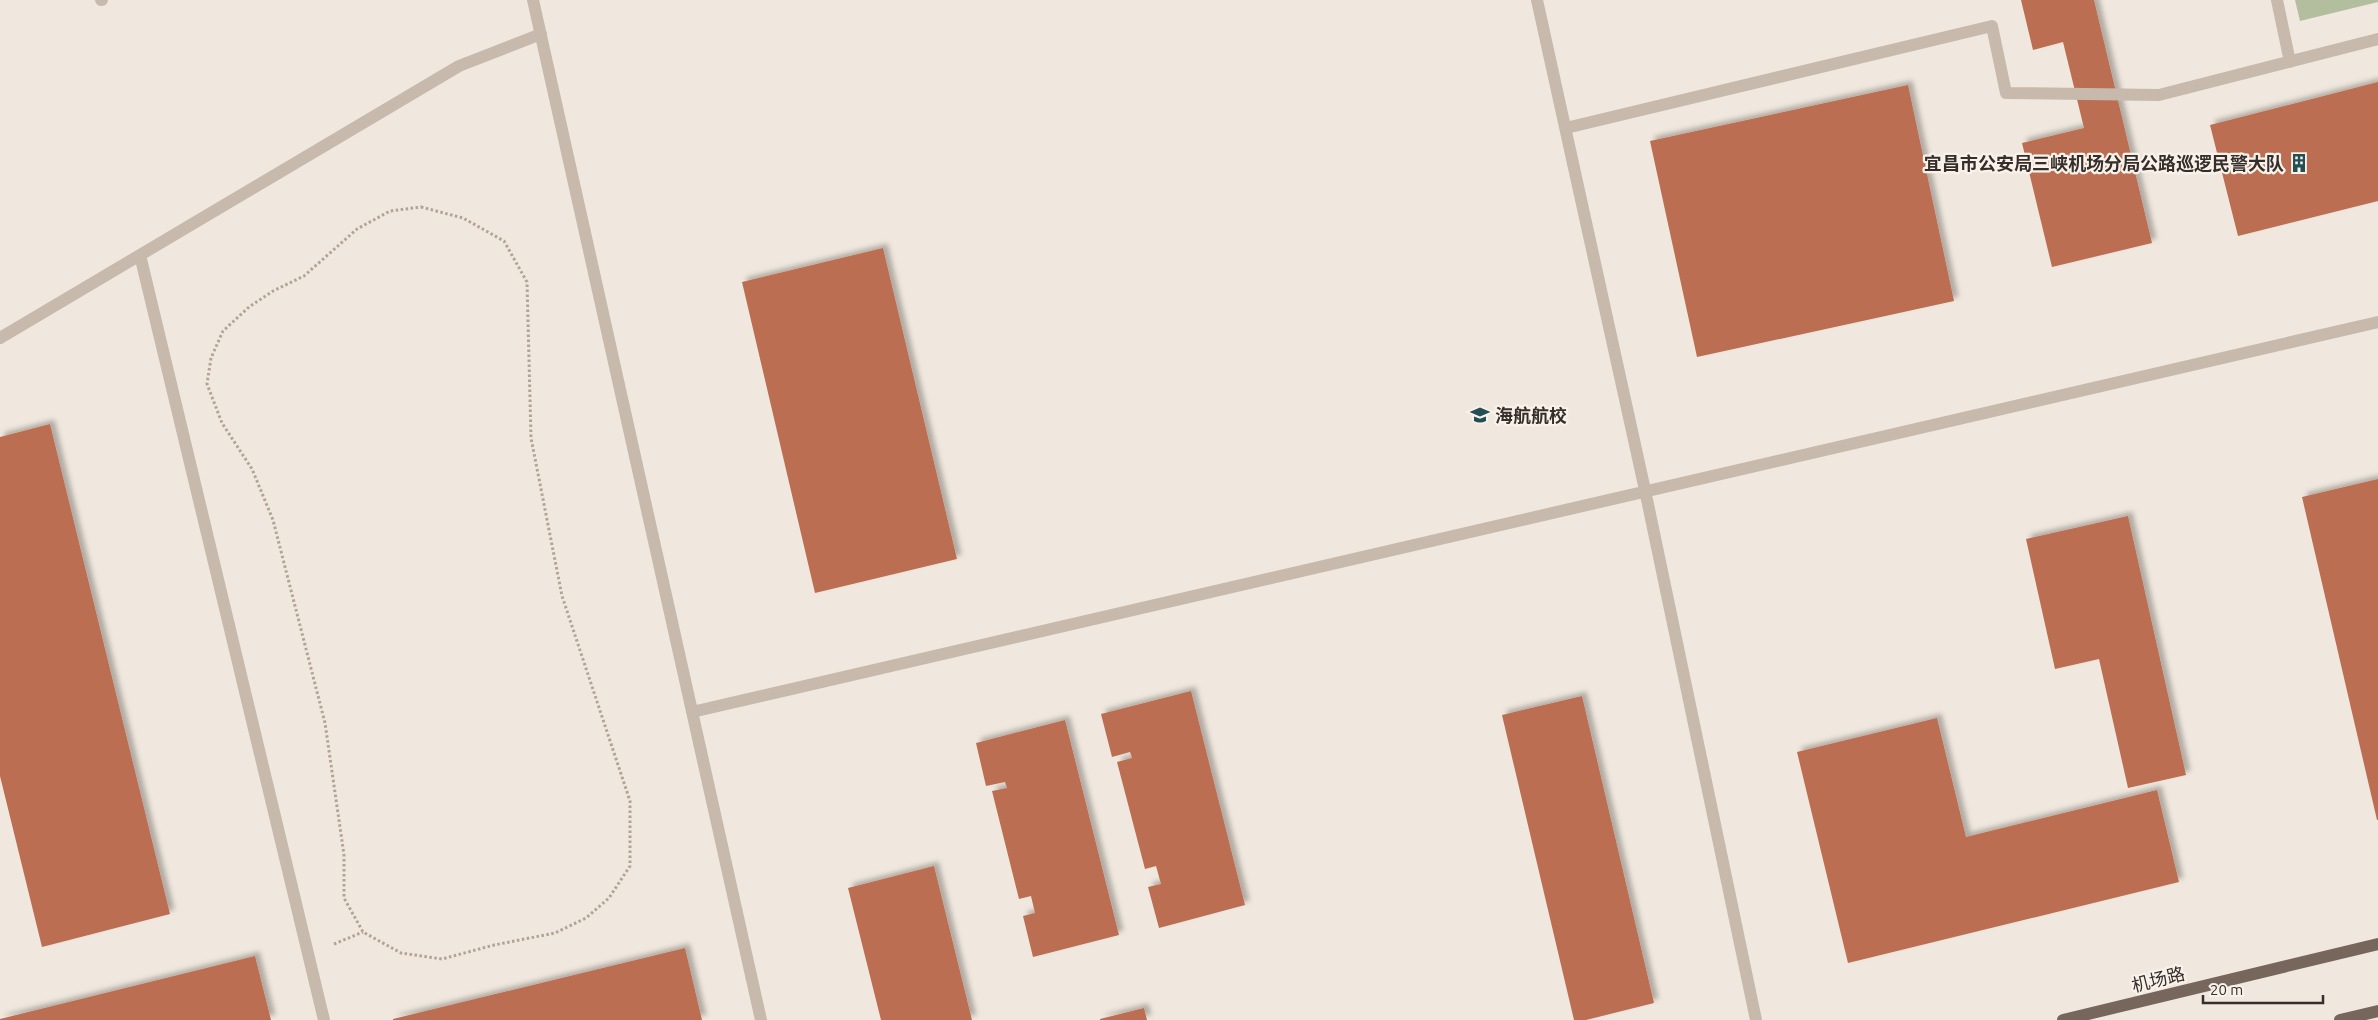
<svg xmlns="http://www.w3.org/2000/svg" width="2378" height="1020" font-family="Ubuntu,'Noto Sans SC',sans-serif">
<defs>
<filter id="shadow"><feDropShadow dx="4.5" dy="-4.5" stdDeviation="2.5" flood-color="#0004"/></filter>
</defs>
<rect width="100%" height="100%" fill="#f0e8de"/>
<path fill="#b3be9f" d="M2295,0H2378V2L2300,21Z"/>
<path fill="#bb6e51" filter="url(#shadow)" d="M2021,0H2094L2152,243L2052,267L2022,143L2084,128L2063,42L2033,50Z
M2378,82V201L2238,236L2210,125Z
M1908,85L1954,301L1697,357L1650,141Z
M883,248L957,559L815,593L742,282Z
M50,424L170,914L42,947L0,776V437Z
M2378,479V820H2377L2302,497Z
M2128,516L2186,775L2128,788L2099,659L2055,669L2026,539Z
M1191,691L1245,905L1159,928L1148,887L1161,884L1156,866L1145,869L1117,762L1132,758L1130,752L1112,757L1101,714Z
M1582,696L1654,1003L1586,1020H1574L1502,715Z
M1937,718L1966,837L2157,790L2179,882L1848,963L1797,752Z
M1065,720L1119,935L1033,957L1023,916L1035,913L1031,896L1019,899L992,791L1007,788L1005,782L986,786L976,743Z
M934,866L972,1020H881L848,888Z
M685,948L702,1020H393V1019Z
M255,956L271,1020H0V1019Z
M1144,1008L1147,1020H1100V1019Z"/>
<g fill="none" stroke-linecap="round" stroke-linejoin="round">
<path stroke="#b3a395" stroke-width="3" stroke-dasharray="2.5 2.5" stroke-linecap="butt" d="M421,207L463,218L504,241L527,282L531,438L562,596L630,801V866L609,898L586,918L555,933L494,945L442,959L401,953L363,932L344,898V855L325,723L273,520L252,469L222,423L207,384L211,358L223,331L249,307L273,291L304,276L357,229L390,211Z
M334,944L363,932"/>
<path stroke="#c7b9ab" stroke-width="12" d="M101,0H102
M533,0L761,1020
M1537,0L1645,490L1756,1020
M2277,0L2290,62
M1566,128L1992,26L2006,93L2159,95L2378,39
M140,255L324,1020
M0,338L459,66L541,34
M692,712L2378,322"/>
<path stroke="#76665c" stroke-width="12" d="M2063,1020L2378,944
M2340,1020L2378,1011"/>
</g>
<defs>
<g id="building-bare" transform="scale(1.5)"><path d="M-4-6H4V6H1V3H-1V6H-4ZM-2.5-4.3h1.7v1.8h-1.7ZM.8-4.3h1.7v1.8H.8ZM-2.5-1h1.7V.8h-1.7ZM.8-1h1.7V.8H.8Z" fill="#234f54" stroke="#f8f2ea" stroke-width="2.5" paint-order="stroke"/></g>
<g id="school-bare" transform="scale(1.5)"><path d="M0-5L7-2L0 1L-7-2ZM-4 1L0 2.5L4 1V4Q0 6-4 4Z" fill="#234f54" stroke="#f8f2ea" stroke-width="2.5" paint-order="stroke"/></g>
</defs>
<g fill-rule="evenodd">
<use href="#building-bare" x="2299" y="163"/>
<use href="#school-bare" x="1480" y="415"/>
</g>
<g text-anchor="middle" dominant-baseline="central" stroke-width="4.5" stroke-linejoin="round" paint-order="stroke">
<g font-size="18" font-weight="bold" fill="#362e2a" stroke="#f8f2ea" text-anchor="end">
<text x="2284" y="163">宜昌市公安局三峡机场分局公路巡逻民警大队</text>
<text x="1495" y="415" text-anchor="start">海航航校</text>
</g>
<g font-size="18" fill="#362e2a" stroke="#f8f2ea">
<text transform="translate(2158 979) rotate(-14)">机场路</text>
</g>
</g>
<path d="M2203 995v8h120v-8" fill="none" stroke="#362e2a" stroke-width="2.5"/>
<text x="2210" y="995" font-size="15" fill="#362e2a" stroke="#f8f2ea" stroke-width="4" paint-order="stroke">20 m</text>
</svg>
